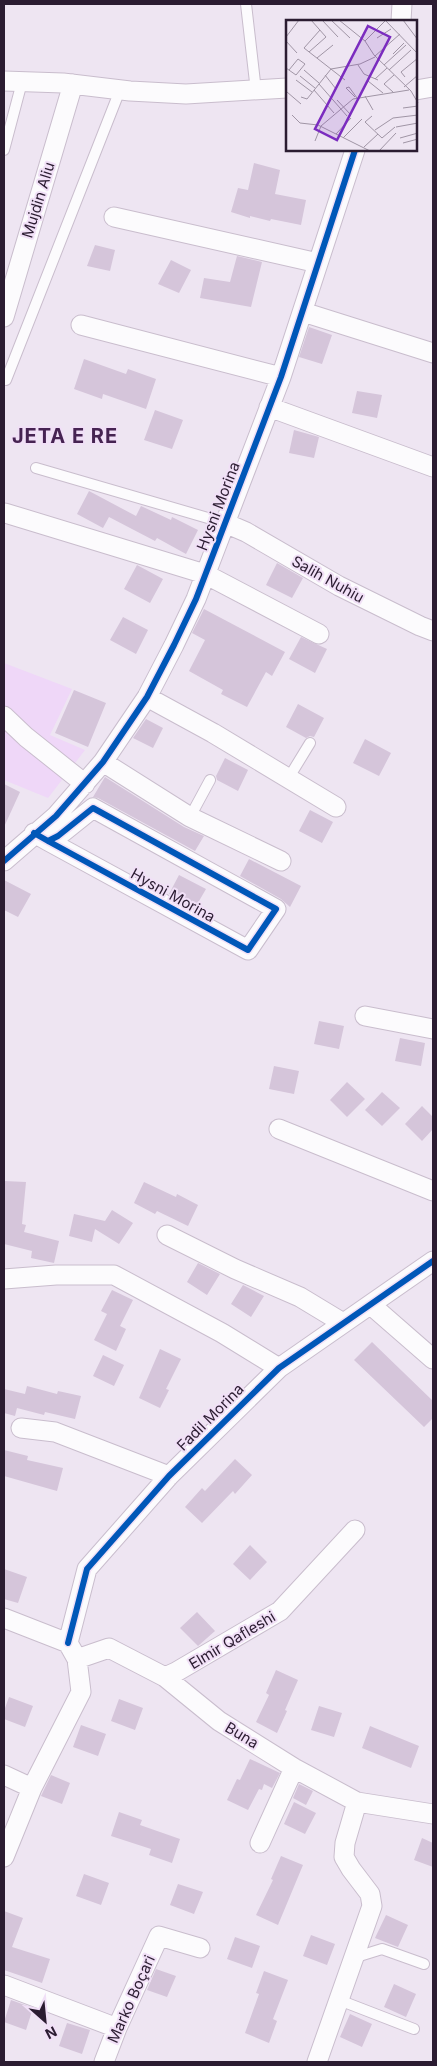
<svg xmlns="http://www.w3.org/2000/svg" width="437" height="2066" font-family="Inter,sans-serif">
<rect width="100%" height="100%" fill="#eee5f2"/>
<path fill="#efd7f8" d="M4,663L72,689L50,735L85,750L48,798L4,780Z"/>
<path fill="#d5c5da" d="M254,163L280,170L275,194L306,200L301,225L271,219L270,221L250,216V218L231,212L238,188L248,190Z
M95,245L115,250L110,271L87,266Z
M237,256L262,262L251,307L200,298L204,278L230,282Z
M171,260L191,270L179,293L158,284Z
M309,327L332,335L322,364L299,357Z
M84,359L126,374L128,369L156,379L146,409L103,394L102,399L74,389Z
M357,391L382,395L377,418L352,413Z
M155,410L183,420L172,449L144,440Z
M294,430L319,437L314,458L289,453Z
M89,491L136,516L141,506L171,520L172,517L198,530L186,554L157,538L155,541L109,517L103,528L77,514Z
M277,563L303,578L292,598L266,585Z
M137,565L163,579L150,603L124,589Z
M204,609L285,652L272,676L266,672L247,707L221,694L223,690L189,671L205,640L192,633Z
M123,617L148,630L136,654L110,640Z
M301,637L327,649L315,673L289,659Z
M74,690L106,703L88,747L55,733Z
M298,704L324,718L314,737L310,736L306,738L286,727Z
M146,719L163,728L153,748L133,738Z
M365,739L391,753L379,776L353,763Z
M225,758L248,770L238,791L217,780L216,776Z
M105,777L184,827L204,836L195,851L98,798L93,797Z
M4,784L20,792L4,827Z
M310,810L333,822L322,843L299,831Z
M249,859L301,886L290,907L281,899L240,876Z
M179,875L206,889L195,908L169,894Z
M4,880L31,894L18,917L4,910Z
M319,1021L344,1026L339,1049L314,1044Z
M400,1038L425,1043L421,1066L395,1061Z
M274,1066L299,1071L294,1094L269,1089Z
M347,1082L365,1099L347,1117L330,1100Z
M382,1092L400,1108L382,1126L365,1110Z
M422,1106L433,1117V1129L422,1141L405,1124Z
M4,1181L26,1182L22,1224L26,1225L24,1232L59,1241L54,1263L31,1258L32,1251L4,1244Z
M144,1182L176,1197L177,1194L198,1205L188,1226L157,1211L155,1214L134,1203Z
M112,1210L133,1223L119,1244L95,1229L92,1242L69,1236L74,1214L105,1221Z
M198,1263L220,1274L207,1295L187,1282Z
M243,1285L264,1296L251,1317L231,1304Z
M112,1290L133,1300L120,1326L126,1329L116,1351L94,1340L107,1314L101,1311Z
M372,1342L433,1401V1418L424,1427L354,1360Z
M160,1349L181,1359L166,1389L169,1390L160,1408L139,1398Z
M103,1355L124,1365L114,1386L93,1376Z
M27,1386L57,1394L58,1391L81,1396L75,1419L45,1412L44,1415L17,1408L15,1416L4,1413V1389L25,1394Z
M4,1450L28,1456L27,1460L63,1468L57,1491L4,1476Z
M235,1459L252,1475L235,1494L233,1491L202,1523L185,1507L202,1488L205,1491Z
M250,1545L267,1562L250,1580L233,1564Z
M4,1569L27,1577L18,1603L4,1599Z
M197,1612L215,1631L198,1646L180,1628Z
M276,1670L298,1680L285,1710L287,1711L277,1733L256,1722L269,1695L266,1693Z
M9,1697L33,1706L25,1727L4,1719V1711Z
M119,1699L143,1708L135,1730L111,1721Z
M319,1706L342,1713L334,1737L311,1730Z
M81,1725L106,1734L98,1756L73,1747Z
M370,1726L419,1746L411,1768L362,1748Z
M250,1759L280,1773L272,1788L264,1784L262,1790L259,1789L248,1810L227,1800L237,1779L240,1780Z
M51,1775L70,1783L62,1804L41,1796Z
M299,1784L313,1791L306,1805L293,1798Z
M294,1802L316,1813L305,1834L284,1824Z
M119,1812L142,1820L140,1825L180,1839L172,1863L149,1855L151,1849L111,1836Z
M422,1838L433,1843V1867L414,1860Z
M281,1856L303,1865L278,1925L256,1915L273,1880L271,1879Z
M84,1874L109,1883L101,1905L76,1896Z
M178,1884L203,1892L194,1914L170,1905Z
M4,1911L23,1918L12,1947L50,1959L42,1983L4,1970Z
M386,1915L408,1925L398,1947L375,1938Z
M311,1935L335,1944L327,1965L303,1956Z
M235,1937L260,1946L252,1968L227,1959Z
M156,1969L176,1976L167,1997L147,1990Z
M264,1971L288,1980L273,2019L277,2021L269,2043L245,2033L259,1994L256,1993Z
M394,1984L416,1994L406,2017L384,2007Z
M11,2000L33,2008L26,2030L4,2022Z
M350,2014L372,2024L362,2047L340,2037Z
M67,2023L90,2030L82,2054L59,2046Z"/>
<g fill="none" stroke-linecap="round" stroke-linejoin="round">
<g stroke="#c9bdcd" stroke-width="12">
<path id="service" d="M246,4L256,91
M4,150L22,82
M6,380L120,90
M36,468L225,523
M288,779L310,743
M190,817L210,780
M353,1958L382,1949L424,1964
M339,2000L414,2029"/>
</g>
<g stroke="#c9bdcd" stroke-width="21">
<path id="minor" d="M401,21L402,4
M4,81L63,83L130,91L186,94L287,88
M416,90L433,87
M114,217L318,263
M303,312L433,353
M4,317L73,84
M81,325L281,377
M269,407L433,467
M5,513L205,574L319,634
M225,523L246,532L339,586L420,626L433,631
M147,697L213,733L336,807
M4,716L26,737L85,784
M103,762L190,817L281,861
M34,833L48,841L248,950L276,909L93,808L58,836L48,841
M4,861L56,816L103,762L147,697L174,645L196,599L281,377L355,150
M365,1016L433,1029
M279,1129L433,1191
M167,1235L235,1269L300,1297L343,1323
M4,1279L56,1275H114L222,1333L279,1368
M371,1305L433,1359
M21,1428L55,1432L169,1476
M4,1618L68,1643
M68,1643L87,1569L169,1476L279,1368L433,1261
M68,1643L77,1659L109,1648L165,1677L219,1721L294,1768L357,1802L433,1814
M165,1677L176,1672L280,1611L355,1530
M4,1775L32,1788
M260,1843L294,1768
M4,1857L32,1788L81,1692L77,1659
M4,1985L117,2028
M104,2062L117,2028L159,1936L200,1948
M317,2062L372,1906L370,1894L351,1869L344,1857L345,1843L357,1802"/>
</g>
<use href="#service" stroke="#fcfbfd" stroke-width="10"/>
<use href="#minor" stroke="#fcfbfd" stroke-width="19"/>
<g stroke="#f1e0f7" stroke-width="9">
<path id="cycleway" d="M34,833L48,841L248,950L276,909L93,808L58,836L48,841
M4,861L56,816L103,762L147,697L174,645L196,599L281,377L355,150
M68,1643L87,1569L169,1476L279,1368L433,1261"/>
</g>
<use href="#cycleway" stroke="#0057b8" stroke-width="6"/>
</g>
<g text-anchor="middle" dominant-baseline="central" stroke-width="4" stroke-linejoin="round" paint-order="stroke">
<g font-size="15" fill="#2b1c31" stroke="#f1e0f7">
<text transform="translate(38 200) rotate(-73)">Mujdin Aliu</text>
<text transform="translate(218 506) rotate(-69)">Hysni Morina</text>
<text transform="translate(328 579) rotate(29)">Salih Nuhiu</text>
<text transform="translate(173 895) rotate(29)">Hysni Morina</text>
<text transform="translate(210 1417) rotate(-45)">Fadil Morina</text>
<text transform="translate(232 1640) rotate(-31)">Elmir Qafleshi</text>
<text transform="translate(242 1735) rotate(31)">Buna</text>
<text transform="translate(131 1999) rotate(-66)">Marko Boçari</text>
</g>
<g font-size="20" font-weight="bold" letter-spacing="1" fill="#462352" stroke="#f1e0f7">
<text x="65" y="436">JETA E RE</text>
</g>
</g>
<g transform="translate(286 20)">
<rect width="131" height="131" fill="#eee5f2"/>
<path fill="none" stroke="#a095a5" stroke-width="1" d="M36,0L52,17M45,0L64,18M53,0L79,21L88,35L125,71L132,83M99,0L132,34M117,0L132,20M34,10L18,28L59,60M0,17L13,0M91,18L105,9M0,21L11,33M79,21L99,1M23,32L40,17L25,0M107,34L118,23M89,36L114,14M31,38L47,25M72,45L78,54L92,60M98,45L120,25M0,48L10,55L19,44L12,39L3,50M45,49L74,44L89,37M18,50L33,63M103,50L125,30M39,55L50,69M14,56L29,68M119,57L115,52L132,38M89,59L101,48M10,60L26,72M82,61L97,73M33,64L61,96M118,67L132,55M28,70L48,93M1,72L15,84M107,72L98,64L108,55M79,76L87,90M15,77L21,79L45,49M69,77L60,68L63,67L71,78M51,80L64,94M117,88L132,86M6,95L14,103L32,105L84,131M86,96L79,102L96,118L109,107M35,106L67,79L123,70M110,107L132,103M89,110L107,98L132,95M50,114L65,98M57,118L76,99M114,118L132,113M29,121L35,106M117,123L132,119M78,127L92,114M93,131L110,113"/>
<path fill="#7b2cbf" fill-opacity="0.15" stroke="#7b2cbf" stroke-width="2.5" d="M82,6L104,17L51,120L29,109Z"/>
<rect width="131" height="131" fill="none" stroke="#2b1c31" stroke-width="2.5"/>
</g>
<rect width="437" height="2066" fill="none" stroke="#2b1c31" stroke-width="10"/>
<g transform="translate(45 2021) rotate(153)" stroke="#f1e0f7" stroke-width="4" paint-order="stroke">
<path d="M0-4L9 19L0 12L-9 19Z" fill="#2b1c31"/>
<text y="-8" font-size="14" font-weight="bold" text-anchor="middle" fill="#2b1c31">N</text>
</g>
</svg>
